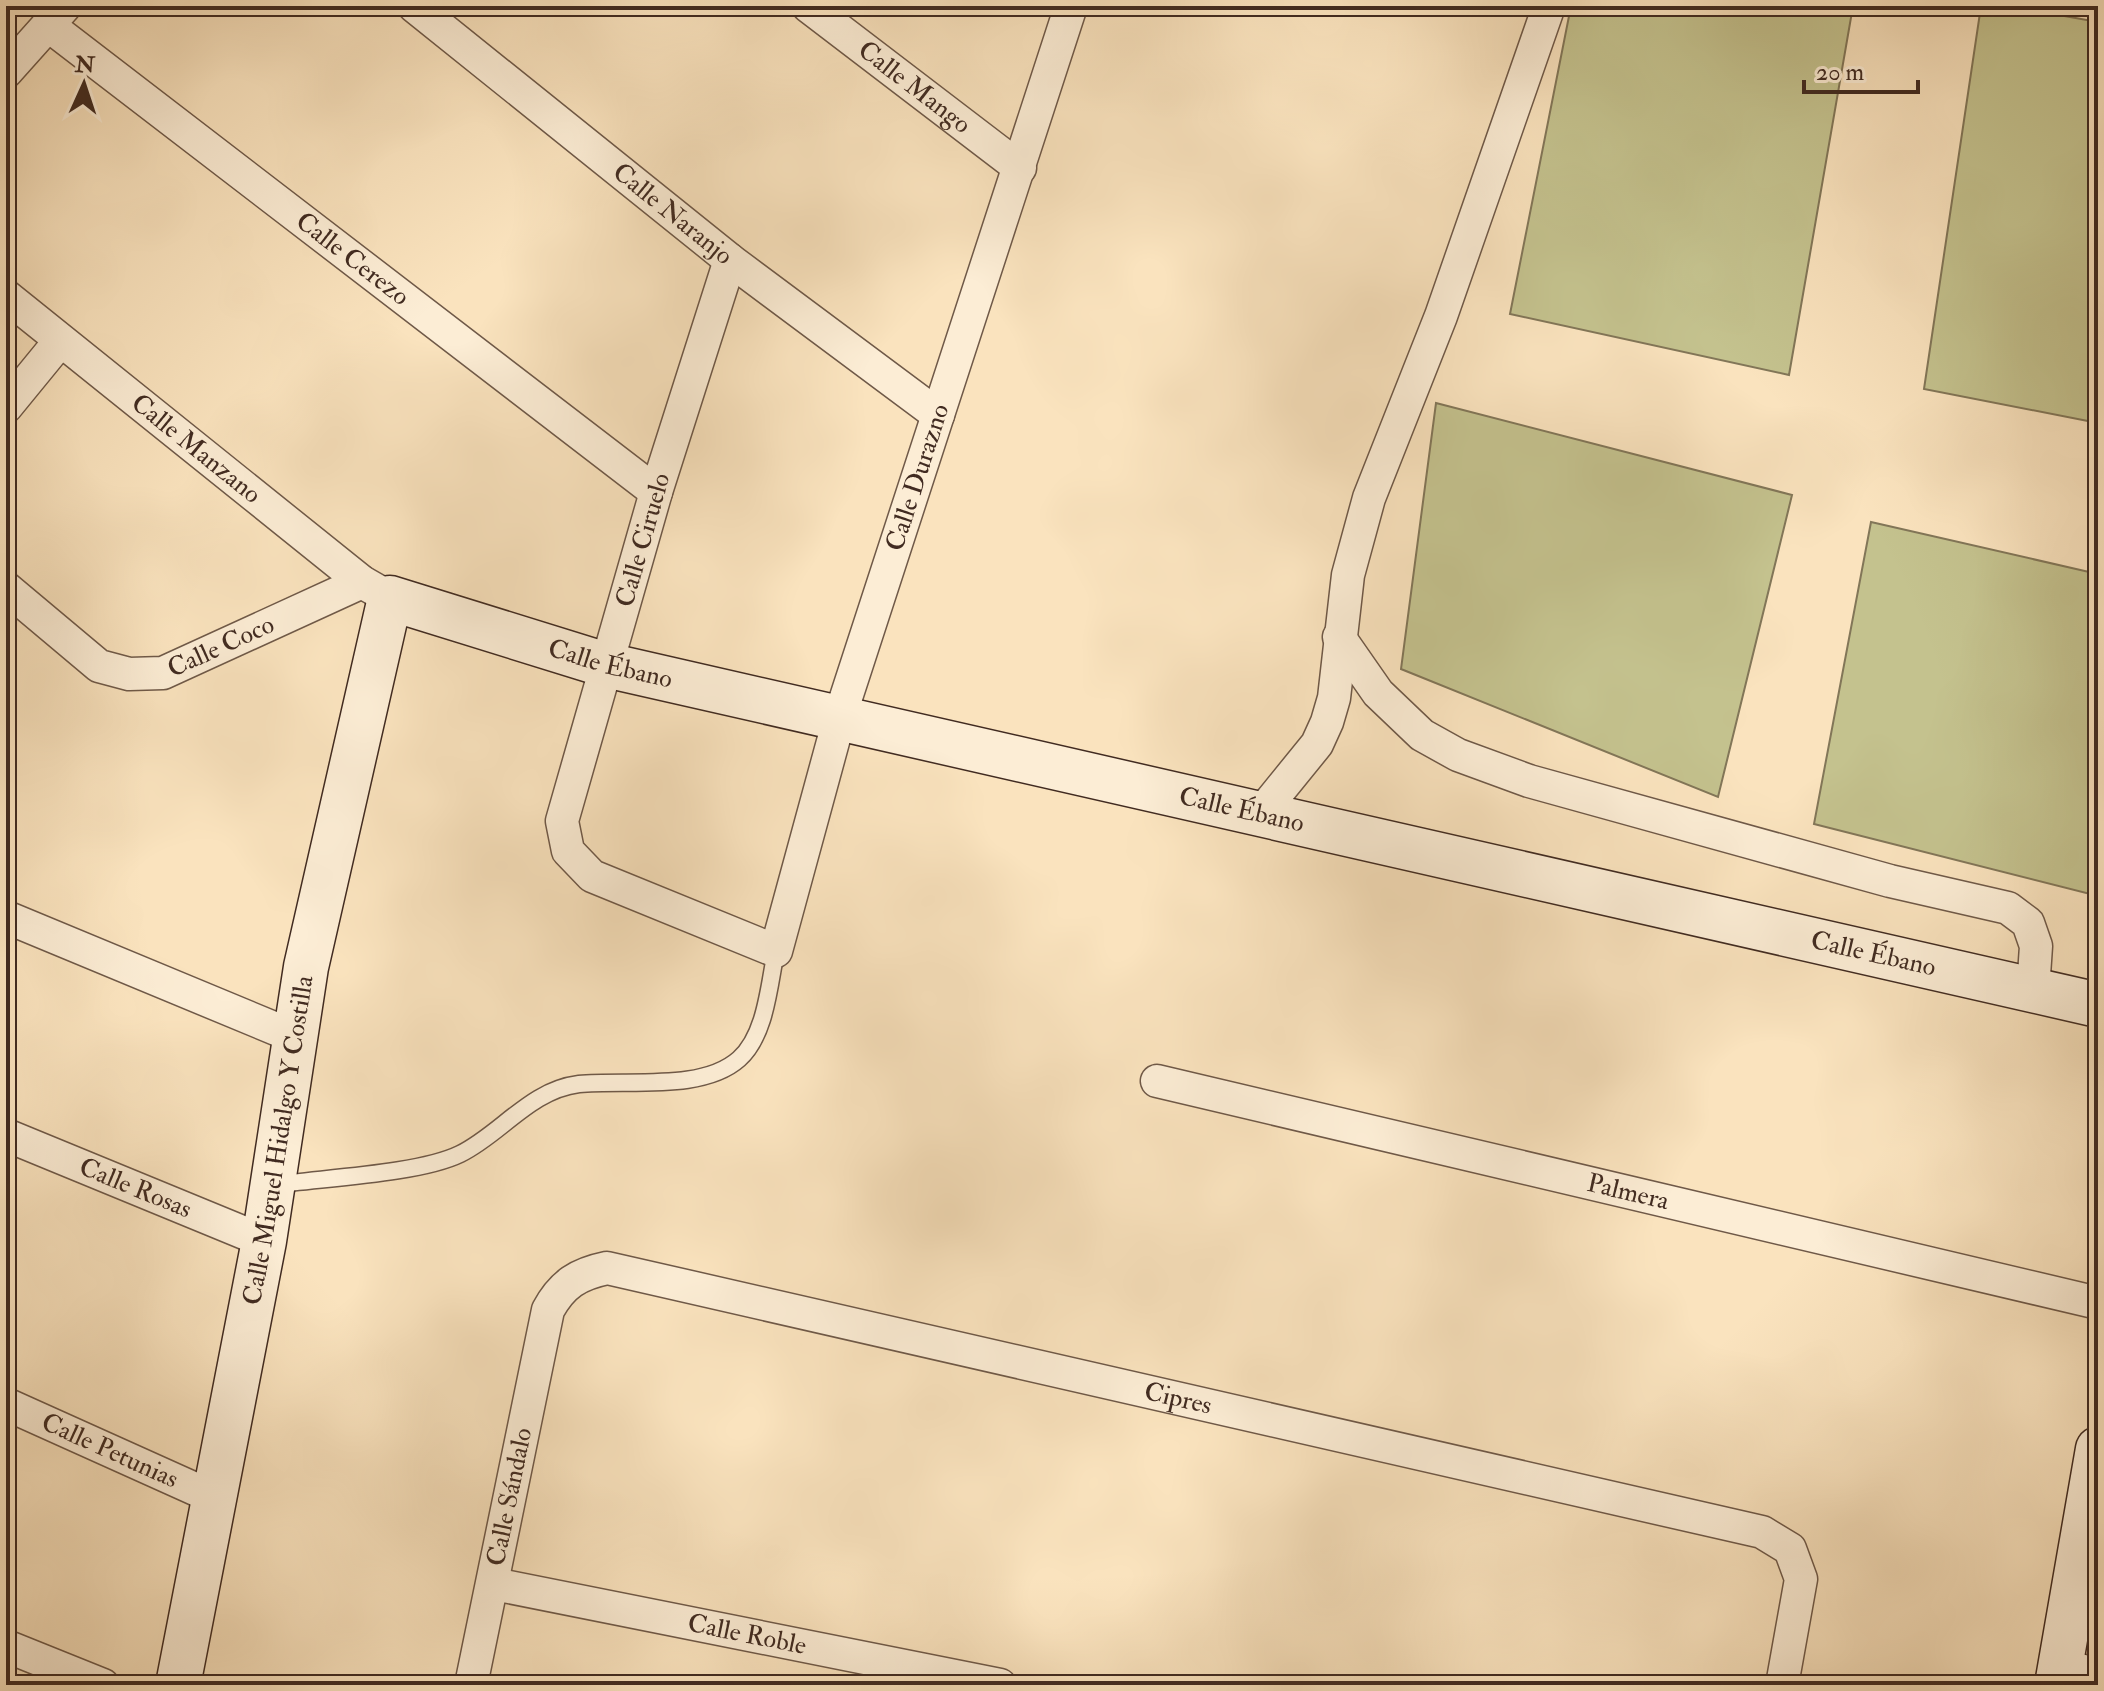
<svg xmlns="http://www.w3.org/2000/svg" width="2104" height="1691" font-family="'IM FELL Double Pica',serif">
<rect width="100%" height="100%" fill="#fae3be"/>
<filter id="stains"><feTurbulence type="fractalNoise" baseFrequency=".0025" numOctaves="4"/><feColorMatrix values="0 0 0 0 .2 0 0 0 0 .09 0 0 0 0 .02 0 0 0 .5 -.17"/></filter>
<radialGradient id="worn" r=".72"><stop offset=".6" stop-color="#630" stop-opacity="0"/><stop offset="1" stop-color="#630" stop-opacity=".3"/></radialGradient>
<path fill="#c4c28e" stroke="#827658" stroke-width="2" d="M1571,6H1853L1789,375L1510,314Z
M1981,6H2009L2098,22V423L1924,389Z
M1436,403L1792,495L1718,797L1401,669Z
M1871,522L2098,574V896L1814,824Z"/>
<g fill="none" stroke-linecap="round" stroke-linejoin="round">
<g stroke="#6f5948" stroke-width="19">
<path id="lane" d="M274,1185C322,1178 419,1174 460,1154C501,1134 530,1090 579,1084C627,1079 702,1092 739,1059C766,1035 769,985 776,951"/>
</g>
<g stroke="#6f5948" stroke-width="35">
<g id="street">
<path id="s1" d="M414,6L730,260L938,415"/>
<path id="s2" d="M808,6L1020,168"/>
<path id="s3" d="M48,25L656,492"/>
<path d="M6,72L65,6"/>
<path id="s4" d="M730,260L656,492L562,821L568,851L592,876L776,951L840,716L1071,6"/>
<path id="s5" d="M6,296L362,582L390,598"/>
<path d="M6,407L60,341"/>
<path id="s6" d="M6,588L99,666L129,674L163,673L362,582"/>
<path d="M1339,637L1378,693L1422,735L1458,755L1529,781L1890,881L2008,908L2028,923L2036,946L2033,990"/>
<path d="M1261,813L1317,744L1327,722L1334,698L1348,575L1369,498L1441,316L1549,6"/>
<path d="M6,917L293,1036"/>
<path id="s7" d="M1157,1081L2098,1303"/>
<path id="s8" d="M6,1135L264,1241"/>
<path id="s9" d="M6,1404L215,1498"/>
<path id="s10" d="M494,1584L1000,1685"/>
<path d="M6,1646L103,1685"/>
<path d="M2061,1665L2098,1675"/>
<path id="s11" d="M471,1685L548,1310C562,1284 578,1274 607,1268L1762,1532L1790,1549L1801,1579L1782,1685"/>
</g>
</g>
<g stroke="#412b21" stroke-width="47">
<g id="secondary">
<path id="s12" d="M178,1685L264,1241L306,967L390,598L606,665L2098,1005"/>
<path d="M2057,1685L2098,1449"/>
</g>
</g>
<use href="#lane" stroke="#fcedd5" stroke-width="16"/>
<use href="#street" stroke="#fcedd5" stroke-width="32"/>
<use href="#secondary" stroke="#fcedd5" stroke-width="44"/>
</g>
<g text-anchor="middle" dominant-baseline="central" stroke-width="6" stroke-linejoin="round" paint-order="stroke">
<g font-size="26" fill="#412b21" stroke="#fcedd5">
<text stroke="none"><textPath href="#s2" startOffset="134">Calle Mango</textPath></text>
<text stroke="none"><textPath href="#s1" startOffset="332">Calle Naranjo</textPath></text>
<text stroke="none"><textPath href="#s3" startOffset="384">Calle Cerezo</textPath></text>
<text stroke="none"><textPath href="#s5" startOffset="244">Calle Manzano</textPath></text>
<text stroke="none"><textPath href="#s4" startOffset="1344">Calle Durazno</textPath></text>
<text transform="translate(643 540) rotate(-74)">Calle Ciruelo</text>
<text stroke="none"><textPath href="#s6" startOffset="250">Calle Coco</textPath></text>
<text stroke="none"><textPath href="#s12" startOffset="1338">Calle Ébano</textPath></text>
<text stroke="none"><textPath href="#s12" startOffset="1986">Calle Ébano</textPath></text>
<text stroke="none"><textPath href="#s12" startOffset="2634">Calle Ébano</textPath></text>
<text stroke="none"><textPath href="#s12" startOffset="554">Calle Miguel Hidalgo Y Costilla</textPath></text>
<text stroke="none"><textPath href="#s8" startOffset="140">Calle Rosas</textPath></text>
<text stroke="none"><textPath href="#s7" startOffset="484">Palmera</textPath></text>
<text stroke="none"><textPath href="#s11" startOffset="1044">Cipres</textPath></text>
<text stroke="none"><textPath href="#s9" startOffset="114">Calle Petunias</textPath></text>
<text stroke="none"><textPath href="#s11" startOffset="192">Calle Sándalo</textPath></text>
<text stroke="none"><textPath href="#s10" startOffset="258">Calle Roble</textPath></text>
</g>
</g>
<rect width="2104" height="1691" fill="none" stroke="#fae3be" stroke-width="32"/>
<rect x="8" y="8" width="2088" height="1675" fill="none" stroke="#412b21" stroke-width="4"/>
<rect x="16" y="16" width="2072" height="1659" fill="none" stroke="#412b21" stroke-width="2"/>
<g transform="translate(84 84) rotate(3)" stroke="#fcedd5" stroke-width="6" paint-order="stroke">
<path d="M0-6L14 30L0 20L-14 30Z" fill="#412b21"/>
<text y="-12" font-size="22" font-weight="bold" text-anchor="middle" fill="#412b21">N</text>
</g>
<path d="M1804 80v12h114v-12" fill="none" stroke="#412b21" stroke-width="4"/>
<text x="1816" y="80" font-size="24" fill="#412b21" stroke="#fcedd5" stroke-width="6" paint-order="stroke">20 m</text>
<rect width="100%" height="100%" filter="url(#stains)"/>
<rect width="100%" height="100%" fill="url(#worn)"/>
</svg>
